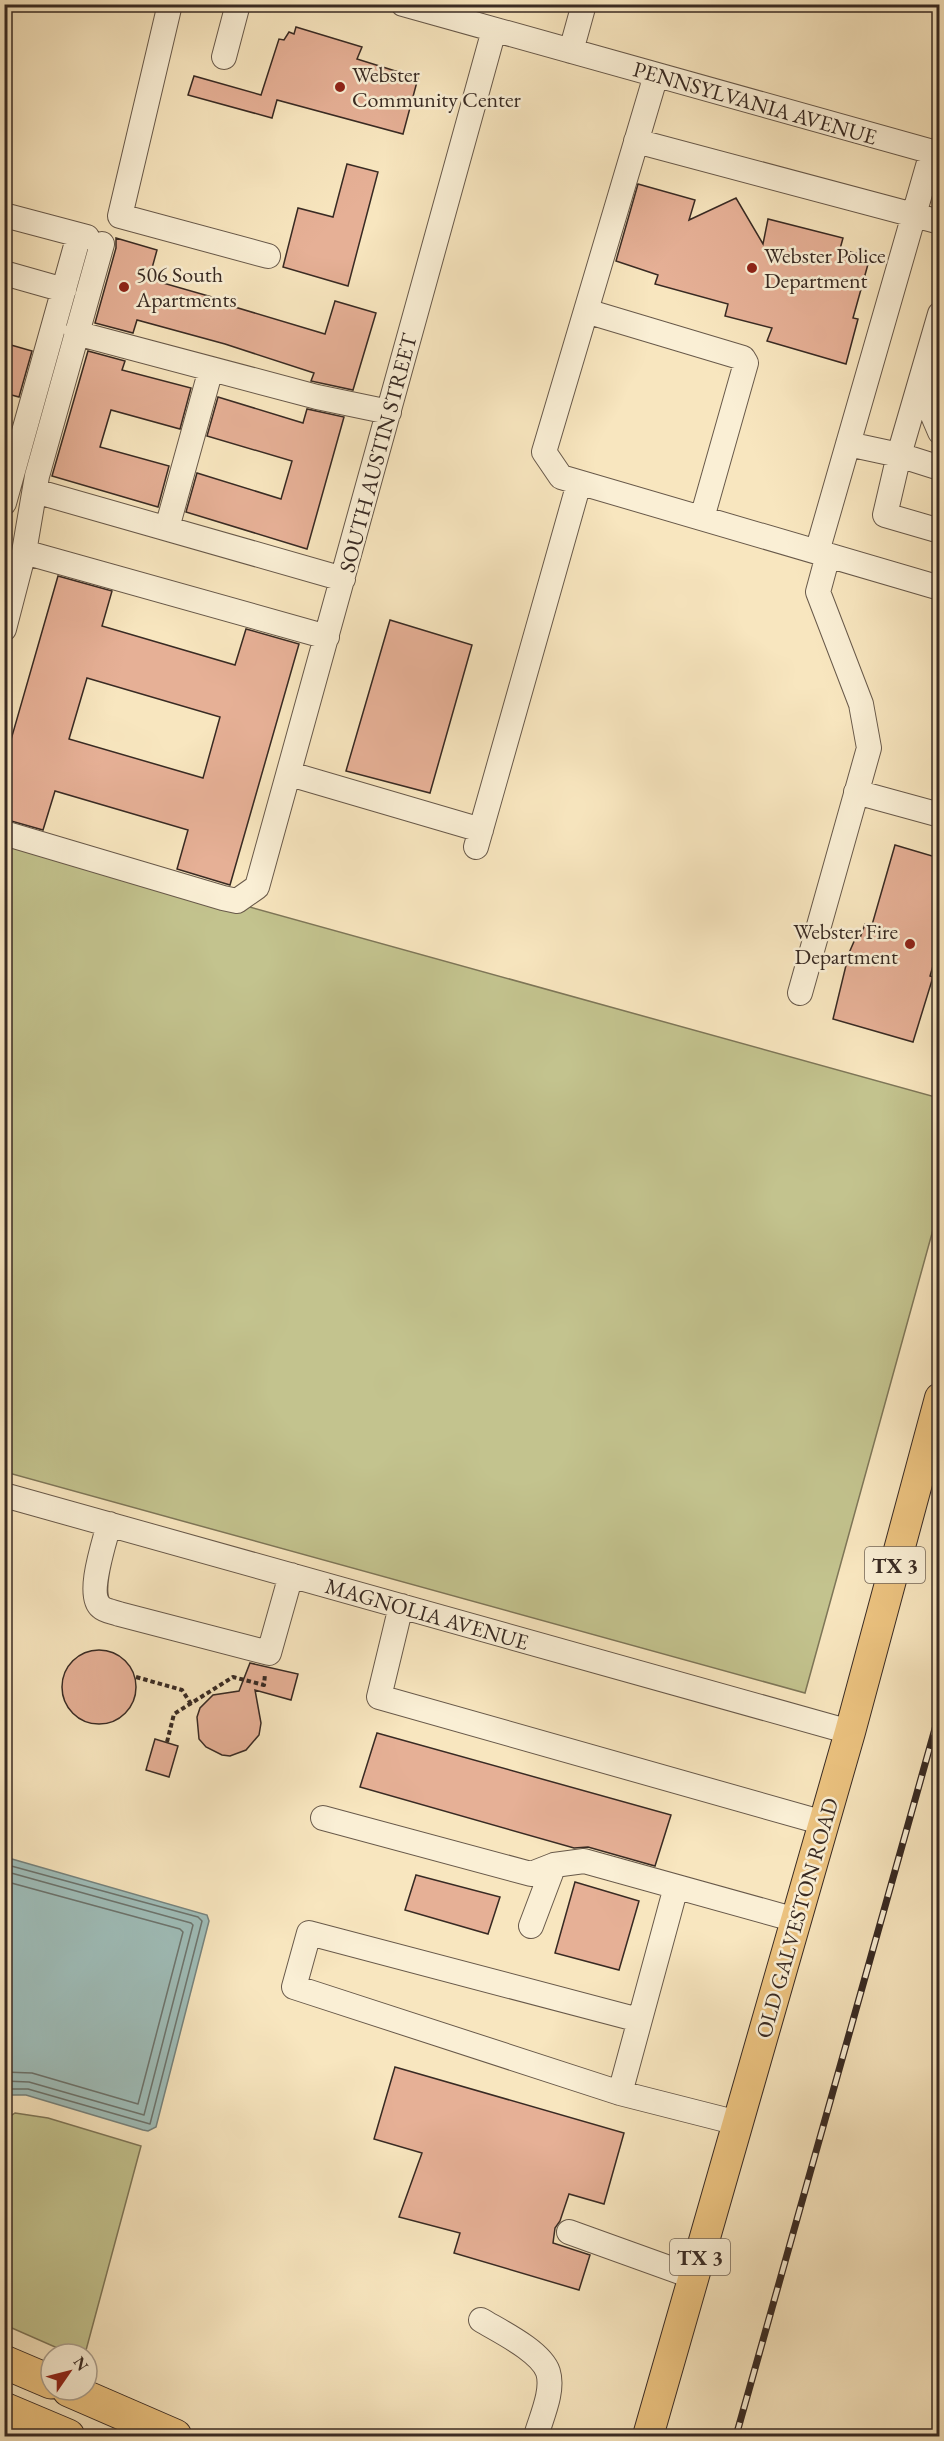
<svg xmlns="http://www.w3.org/2000/svg" width="944" height="2441" font-family="'EB Garamond',serif">
<rect width="100%" height="100%" fill="#f8e6bf"/>
<filter id="stains"><feTurbulence type="fractalNoise" baseFrequency=".00333" numOctaves="4"/><feColorMatrix values="0 0 0 0 .2 0 0 0 0 .09 0 0 0 0 .02 0 0 0 .5 -.17"/></filter>
<radialGradient id="worn" r=".72"><stop offset=".6" stop-color="#630" stop-opacity="0"/><stop offset="1" stop-color="#630" stop-opacity=".3"/></radialGradient>
<path fill="#c3c38e" stroke="#7e7658" stroke-width="1.5" d="M4,839L939,1098V1208L805,1693L5,1472Z
M15,2113L48,2118L141,2146L85,2354H71L5,2325V2120Z"/>
<path fill="#9fbeba" stroke="#76837e" stroke-width="1.5" d="M5,1857L207,1915L209,1921L156,2127L148,2131L143,2130L26,2095H5Z"/>
<g fill="none" stroke-linecap="round" stroke-linejoin="round">
<path stroke="#6c746e" stroke-width="1.5" d="M4,1864L198,1917L202,1921L150,2124L28,2089H4
M4,1871L191,1923L193,1925L144,2115L29,2082L4,2081
M4,1881L180,1929L183,1932L138,2104L32,2073L4,2072"/>
</g>
<path fill="#e6b096" stroke="#382a23" stroke-width="1.5" fill-rule="evenodd" d="M296,27L362,47L357,59L418,78L403,134L277,100L272,118L188,95L194,76L261,95L279,39L284,40L289,32L294,34Z
M347,164L378,172L348,286L283,267L298,208L333,217Z
M638,184L695,200L689,220L736,198L763,244L768,219L843,238L840,249L870,257L853,318L858,319L846,364L767,341L772,328L725,316L728,304L655,284L658,275L616,261Z
M116,238L157,250L149,279L219,299L218,302L325,334L335,301L376,313L353,390L311,381L314,373L225,344L137,320L133,333L95,323L116,248Z
M4,343L32,351L19,397L4,393Z
M88,351L125,361L122,370L191,388L180,429L111,410L100,447L169,466L158,507L52,476Z
M218,397L303,423L307,409L344,417L307,549L186,512L197,473L281,499L292,461L207,436Z
M58,576L112,591L102,626L235,665L246,629L299,644L230,885L177,869L188,830L55,791L43,830L4,819V764ZM87,678L220,717L203,778L69,739Z
M390,620L472,645L430,793L346,771Z
M895,845L939,858V946L930,976L933,977L913,1042L833,1019L849,953L856,937L860,938L865,924L872,925Z
M62 1687a37 37 0 1 1 74 0a37 37 0 1 1-74 0Z
M250,1663L298,1674L291,1700L255,1690L261,1723L259,1735L246,1750L230,1756L222,1755L206,1747L199,1739L197,1717L200,1708L213,1695L239,1691Z
M377,1733L671,1815L655,1866L588,1847L574,1848L360,1787Z
M155,1739L178,1746L169,1777L146,1770Z
M416,1875L500,1897L488,1934L405,1910Z
M575,1882L639,1901L619,1970L555,1953Z
M395,2067L624,2133L604,2204L569,2194L560,2221L555,2228L553,2243L590,2255L579,2290L454,2253L460,2233L399,2217L422,2153L374,2139Z"/>
<g fill="none" stroke-linecap="round" stroke-linejoin="round">
<g stroke="#68594a" stroke-width="26">
<path id="minor" d="M170,4L120,216L268,256
M403,4L940,154
M571,51L584,4
M224,57L238,4
M656,75L544,452L561,477L940,588
M636,141L940,222
M4,215L87,237
M4,273L64,290
M586,311L743,358L746,363L702,518
M76,333L317,397L389,412
M924,379L928,404L940,432
M848,444L899,455L940,314
M940,468L899,455L885,515L940,531
M35,491L343,579
M4,503L79,235
M167,528L211,369
M24,552L37,476L102,244
M817,552L932,152
M4,629L24,552L327,637
M290,774L481,830
M856,792L940,815
M4,833L223,898L237,901L257,887L494,30
M476,847L579,483
M800,993L869,748L861,704L818,592L828,555
M4,1495L850,1732
M109,1524C105,1541 86,1595 101,1607C105,1611 114,1612 119,1614L269,1653L291,1575
M401,1606L379,1697L824,1823
M323,1818L531,1874L554,1865L584,1861L796,1920
M531,1926L554,1865
M639,2020L309,1933L294,1987L620,2093L738,2123
M620,2093L676,1887
M569,2232L694,2277
M481,2320C499,2331 541,2351 548,2372C554,2391 541,2418 536,2436"/>
</g>
<g stroke="#382a23" stroke-width="32">
<path id="major" d="M648,2436L850,1732L940,1398"/>
</g>
<g stroke="#382a23" stroke-width="35">
<path id="highway" d="M4,2362L51,2382
M69,2390L175,2436
M4,2409L68,2436"/>
</g>
<path stroke="#382a23" stroke-width="4" stroke-dasharray="4.5 3" stroke-linecap="butt" d="M136,1677L182,1690L191,1704
M167,1742L174,1714L233,1677L264,1685L265,1674"/>
<use href="#minor" stroke="#faefd5" stroke-width="24"/>
<use href="#major" stroke="#ecc380" stroke-width="30"/>
<use href="#highway" stroke="#ecc380" stroke-width="33"/>
<g stroke="#382a23" stroke-width="7">
<path id="rail" d="M736,2436L940,1711"/>
</g>
<use href="#rail" stroke="#faefd5" stroke-width="4.5" stroke-dasharray="14" stroke-linecap="butt"/>
</g>
<g fill="#8f2418" stroke="#faefd5" stroke-width="2">
<circle cx="340" cy="87" r="6"/>
<circle cx="752" cy="268" r="6"/>
<circle cx="124" cy="287" r="6"/>
<circle cx="910" cy="944" r="6"/>
</g>
<g text-anchor="middle" dominant-baseline="central" stroke-width="5" stroke-linejoin="round" paint-order="stroke">
<g fill="#faefd5" stroke="#726558" stroke-width="1.5">
<rect x="865" y="1547" width="60" height="36" rx="4.5"/>
<rect x="670" y="2239" width="60" height="36" rx="4.5"/>
</g>
<g font-size="21" font-weight="bold" fill="#382a23">
<text x="895" y="1565">TX 3</text>
<text x="700" y="2257">TX 3</text>
</g>
<g font-size="22" fill="#382a23" stroke="#faefd5" text-anchor="start">
<text x="352" y="74">Webster<tspan x="352" dy="25">Community Center</tspan></text>
<text x="764" y="255">Webster Police<tspan x="764" dy="25">Department</tspan></text>
<text x="136" y="274">506 South<tspan x="136" dy="25">Apartments</tspan></text>
<text x="898" y="931" text-anchor="end">Webster Fire<tspan x="898" dy="25">Department</tspan></text>
</g>
<g font-size="22" fill="#382a23" stroke="#faefd5">
<text transform="translate(755 103) rotate(16)">PENNSYLVANIA AVENUE</text>
<text transform="translate(378 453) rotate(-75)">SOUTH AUSTIN STREET</text>
<text transform="translate(427 1614) rotate(16)">MAGNOLIA AVENUE</text>
<text transform="translate(797 1918) rotate(-74)">OLD GALVESTON ROAD</text>
</g>
</g>
<rect width="944" height="2441" fill="none" stroke="#f8e6bf" stroke-width="24"/>
<rect x="6" y="6" width="932" height="2429" fill="none" stroke="#382a23" stroke-width="3"/>
<rect x="12" y="12" width="920" height="2417" fill="none" stroke="#382a23" stroke-width="1.5"/>
<g transform="translate(69 2372) rotate(55)"><circle r="28" fill="#faefd5" stroke="#aca08e" stroke-width="1.5"/>
<path d="M0-4.5L10 22L0 15L-10 22Z" fill="#8f2418"/>
<text y="-9" font-size="16" font-weight="bold" text-anchor="middle" fill="#382a23">N</text>
</g>
<rect width="100%" height="100%" filter="url(#stains)"/>
<rect width="100%" height="100%" fill="url(#worn)"/>
</svg>
